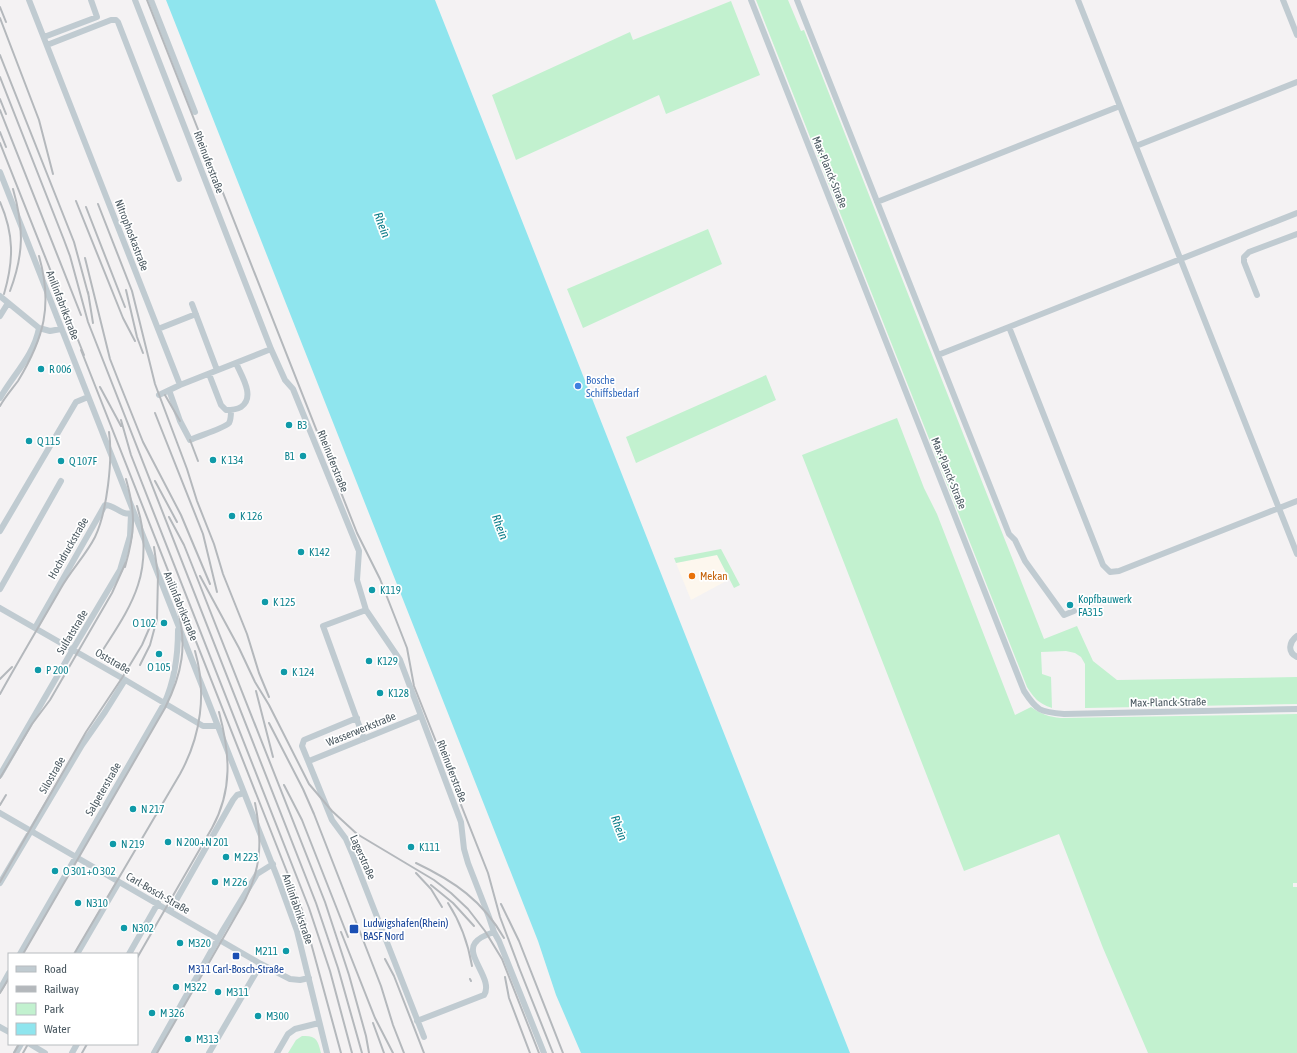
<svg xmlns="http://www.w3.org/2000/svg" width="1297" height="1053" font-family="'Asap Condensed',sans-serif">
<rect width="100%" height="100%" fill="#f4f2f3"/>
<path fill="#fdf7ee" d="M717,555L730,579L691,600L676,563Z"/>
<path fill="#c2f1cf" d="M756,0H788L801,31L804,30L1044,639L1077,626L1093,661L1117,680L1297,677V704L1085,708V664L1081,657L1075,653L1066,651L1041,652L1042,674L1051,677L1052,708C1038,703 1035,699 1027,687Z
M731,1L760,75L666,114L659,95L516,160L492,95L630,32L633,40Z
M708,229L722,264L583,328L567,289Z
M766,375L776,400L636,463L626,437Z
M897,418L924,488L937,514L1015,715L1031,707C1041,714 1049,717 1061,718L1297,714V883H1293V887H1297V1053H1148L1103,948L1059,834L964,871L802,455Z
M721,549L740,585L734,588L717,555L676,563L674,558Z
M302,1036C316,1035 318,1040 321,1053H288L296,1040Z"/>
<path fill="#8fe5ee" d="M166,0H435L850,1053H581L556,995L538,941Z"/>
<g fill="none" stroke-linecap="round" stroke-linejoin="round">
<path stroke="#c0cbd1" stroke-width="6" d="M29,0L180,385L271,349
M135,0L271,349L285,380L293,389L359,551L357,580L366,610L400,660L461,822L464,849L468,863L489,917L494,932L499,941L544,1053
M151,0L195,112
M751,0L1024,691C1037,711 1040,712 1064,714L1297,709
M797,0L1009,534L1015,540L1025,561L1064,615L1074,611
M1078,0L1297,554
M1283,0L1297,35
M44,37L97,17L91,0
M47,45L111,20H116L118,22L179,179
M1136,146L1297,82
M0,172L278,879L297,931L327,1053
M877,202L1120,106
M1257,295L1244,262V257L1249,252L1297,234
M0,296L39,328L50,331L61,329
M192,304L217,370
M0,316L8,303
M1009,327L1103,565L1110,572L1119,571L1297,501
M158,329L196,314
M938,355L1297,213
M209,374L221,405L226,410C231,410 236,410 241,407C256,397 241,375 236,363
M169,390L180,421L190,440C198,436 223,429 229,423C231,420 231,415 231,410
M159,395L180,385
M0,398C14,374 34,355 39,328
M0,531L76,402L88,397
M0,589L61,481
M0,608L122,678L203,726H218
M35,628L105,505C116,505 120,516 133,513
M1297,636C1289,642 1287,652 1297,657
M357,718L304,740L302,746L332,820L346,839L352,853L424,1037
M364,739L323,626L366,610
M309,761L420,716
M0,775L73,649L120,570L130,536L131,514
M0,813L261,964L290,979L300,980L309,978
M0,883L82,745L105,712L125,680
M170,911L233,800L237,795L244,793
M20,954L164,704C175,680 178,656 178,630
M77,954L119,882
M129,954L158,903
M0,989L9,973
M417,1021L484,995C494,980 465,956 475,943C479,937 488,934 494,932
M0,1027L9,1032
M30,1044L45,1053
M16,1053L21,1044
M72,1053L77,1044
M154,1053L223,930L257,874L273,864
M209,1053L261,964
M277,1053L288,1034L295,1029L319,1023"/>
<path stroke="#b4b8bc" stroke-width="2" d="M147,0L357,533L380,579L407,648L414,686L488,873L500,917L520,970
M0,7L6,22
M0,18L39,120L53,174
M0,55L74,242L89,297
M0,77L64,240L70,256L88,322L316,903L338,968L362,1053
M0,99L6,114
M0,110L81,315
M0,132L6,147
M0,143L84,355
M76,201L123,318L135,341
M0,202C14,234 14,260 4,294
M98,204L132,291L155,384L187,469L197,501L214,544L223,574L247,634L259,673L269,697
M86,207L125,307
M85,258L110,359L119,382L143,442L181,515L210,584
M126,290L137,337L143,353
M10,291C24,254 24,227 13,189
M88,292L93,323
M81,350L302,910L341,1053
M100,387L121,426
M165,395L180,421
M0,406C5,397 12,389 18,381C44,338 53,305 39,256
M155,413L203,534L217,592
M121,420L131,455L309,908L330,971L352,1053
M190,440L198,461
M155,481L177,522
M169,517L184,545L192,565L325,902L349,975L366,1036L369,1053
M125,567C135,532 136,514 126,479
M200,576L239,648L255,682L269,705L309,784L332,811L357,834L434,880L451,893L468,909L485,931L502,959L539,1053
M101,653C114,632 130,610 138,585C146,561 145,530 137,506
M140,665L150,645L157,619L158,575L154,547
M0,679L12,667
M256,691L273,757
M0,694C20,658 41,623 61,588C71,570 86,555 95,537C107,512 113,459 109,432
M269,723L303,789L314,814L381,986L393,1025L404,1053
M0,778L32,724L50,700L112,593L126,562
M284,785L302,820L348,937
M0,805L6,795
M416,863C454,881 483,901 504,938
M416,873L431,889L442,907
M0,882L86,732L122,678L142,645L152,622
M431,885L453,903L474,926
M448,903C461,923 468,943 472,966
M501,904L519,941L563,1053
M341,932L375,1018L393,1053
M23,954L165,708C182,674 188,645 177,607
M74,954L180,774C201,736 207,693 195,651
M137,958L212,828C233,790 230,753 219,712
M385,959L394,976L424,1053
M518,965L553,1053
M505,977L509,998L530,1053
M470,979L471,981
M0,993L9,978
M373,1023L384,1053
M14,1053L19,1044
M23,1053L28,1044
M82,1053L87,1044
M157,1053L245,900C262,867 262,838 255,803"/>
</g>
<g fill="#0f9aa8" stroke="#fff" stroke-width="1.5">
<circle cx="41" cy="369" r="4"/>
<circle cx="289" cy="425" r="4"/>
<circle cx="29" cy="441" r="4"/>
<circle cx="303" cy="456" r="4"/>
<circle cx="213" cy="460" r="4"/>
<circle cx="61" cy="461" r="4"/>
<circle cx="232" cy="516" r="4"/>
<circle cx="301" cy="552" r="4"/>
<circle cx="372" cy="590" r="4"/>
<circle cx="265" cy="602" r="4"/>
<circle cx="1070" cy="605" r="4"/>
<circle cx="164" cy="623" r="4"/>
<circle cx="159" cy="654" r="4"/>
<circle cx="369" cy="661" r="4"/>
<circle cx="38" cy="670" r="4"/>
<circle cx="284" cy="672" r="4"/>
<circle cx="380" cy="693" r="4"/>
<circle cx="133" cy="809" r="4"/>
<circle cx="168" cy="842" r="4"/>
<circle cx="113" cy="844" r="4"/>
<circle cx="411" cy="847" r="4"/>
<circle cx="226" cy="857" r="4"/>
<circle cx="55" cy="871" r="4"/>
<circle cx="215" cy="882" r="4"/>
<circle cx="78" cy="903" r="4"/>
<circle cx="124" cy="928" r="4"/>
<circle cx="180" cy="943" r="4"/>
<circle cx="286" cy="951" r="4"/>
<circle cx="176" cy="987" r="4"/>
<circle cx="218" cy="992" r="4"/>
<circle cx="152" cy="1013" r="4"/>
<circle cx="258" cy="1016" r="4"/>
<circle cx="188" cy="1039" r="4"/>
</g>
<circle fill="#3f7fe0" stroke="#fff" stroke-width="1.5" cx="578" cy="386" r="4"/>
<circle fill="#e8710a" stroke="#fff" stroke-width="1.5" cx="692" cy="576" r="4"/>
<g fill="#1a4fb4" stroke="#fff" stroke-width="1.5">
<rect x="349" y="924" width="10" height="10" rx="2"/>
<rect x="232" y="952" width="8" height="8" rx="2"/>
</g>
<g text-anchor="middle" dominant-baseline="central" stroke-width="3.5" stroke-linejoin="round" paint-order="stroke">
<g font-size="11" fill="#4a5860" stroke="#fff">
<text transform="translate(209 162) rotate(69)">Rheinuferstraße</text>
<text transform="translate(830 172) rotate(68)">Max-Planck-Straße</text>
<text transform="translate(132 235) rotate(69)">Nitrophoskastraße</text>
<text transform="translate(63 305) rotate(69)">Anilinfabrikstraße</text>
<text transform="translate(333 461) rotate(68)">Rheinuferstraße</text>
<text transform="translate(949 473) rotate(68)">Max-Planck-Straße</text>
<text transform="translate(68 548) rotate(-60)">Hochdruckstraße</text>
<text transform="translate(181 606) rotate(68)">Anilinfabrikstraße</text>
<text transform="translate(72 632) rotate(-59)">Sulfatstraße</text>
<text transform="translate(113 661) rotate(30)">Oststraße</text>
<text transform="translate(1168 702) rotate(-1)">Max-Planck-Straße</text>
<text transform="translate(361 729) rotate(-22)">Wasserwerkstraße</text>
<text transform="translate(452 771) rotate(69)">Rheinuferstraße</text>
<text transform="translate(52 775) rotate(-60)">Silostraße</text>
<text transform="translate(103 789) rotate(-60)">Salpeterstraße</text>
<text transform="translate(363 857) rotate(66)">Lagerstraße</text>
<text transform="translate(158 893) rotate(30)">Carl-Bosch-Straße</text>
<text transform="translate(298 909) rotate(71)">Anilinfabrikstraße</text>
</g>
<g font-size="11" fill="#0d838f" stroke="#fff" text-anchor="start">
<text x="49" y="369">R 006</text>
<text x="297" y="425">B3</text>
<text x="37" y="441">Q 115</text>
<text x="295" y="456" text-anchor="end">B1</text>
<text x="221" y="460">K 134</text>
<text x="69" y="461">Q 107F</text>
<text x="240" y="516">K 126</text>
<text x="309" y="552">K142</text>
<text x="380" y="590">K119</text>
<text x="1078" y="599">Kopfbauwerk<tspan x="1078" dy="13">FA315</tspan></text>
<text x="273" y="602">K 125</text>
<text x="156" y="623" text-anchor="end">O 102</text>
<text x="377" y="661">K129</text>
<text x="159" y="667" text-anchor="middle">O 105</text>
<text x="46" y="670">P 200</text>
<text x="292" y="672">K 124</text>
<text x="388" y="693">K128</text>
<text x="141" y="809">N 217</text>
<text x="176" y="842">N 200+N 201</text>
<text x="121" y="844">N 219</text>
<text x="419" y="847">K111</text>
<text x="234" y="857">M 223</text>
<text x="63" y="871">O 301+O 302</text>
<text x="223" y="882">M 226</text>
<text x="86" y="903">N310</text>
<text x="132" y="928">N302</text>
<text x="188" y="943">M320</text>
<text x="278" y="951" text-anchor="end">M211</text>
<text x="184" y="987">M322</text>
<text x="226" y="992">M311</text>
<text x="160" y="1013">M 326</text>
<text x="266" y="1016">M300</text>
<text x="196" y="1039">M313</text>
</g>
<g font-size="11" fill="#366cbe" stroke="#fff" text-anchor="start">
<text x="586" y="380">Bosche<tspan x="586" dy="13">Schiffsbedarf</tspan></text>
</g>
<g font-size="11" fill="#c56008" stroke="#fff" text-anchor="start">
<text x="700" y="576">Mekan</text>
</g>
<g font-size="11" fill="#164399" stroke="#fff" text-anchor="start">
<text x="363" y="923">Ludwigshafen(Rhein)<tspan x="363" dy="13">BASF Nord</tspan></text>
<text x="236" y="969" text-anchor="middle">M311 Carl-Bosch-Straße</text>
</g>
<g font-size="12" font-style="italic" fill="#0c7d89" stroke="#fff">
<text transform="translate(382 225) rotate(69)">Rhein</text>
<text transform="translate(500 527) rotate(69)">Rhein</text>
<text transform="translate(619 828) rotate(69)">Rhein</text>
</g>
</g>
<rect x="8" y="953" width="130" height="92" fill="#ffffff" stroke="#b7bcbf"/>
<rect x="16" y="966" width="20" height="6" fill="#c0cbd1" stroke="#b7bcbf"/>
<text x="44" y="973" font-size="12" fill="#4a5860">Road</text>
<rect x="16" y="986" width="20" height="6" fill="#b4b8bc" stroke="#b7bcbf"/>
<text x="44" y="993" font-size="12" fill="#4a5860">Railway</text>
<rect x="16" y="1003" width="20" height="12" fill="#c2f1cf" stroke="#b7bcbf"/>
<text x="44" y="1013" font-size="12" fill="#4a5860">Park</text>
<rect x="16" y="1023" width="20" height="12" fill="#8fe5ee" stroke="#b7bcbf"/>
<text x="44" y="1033" font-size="12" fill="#4a5860">Water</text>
</svg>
